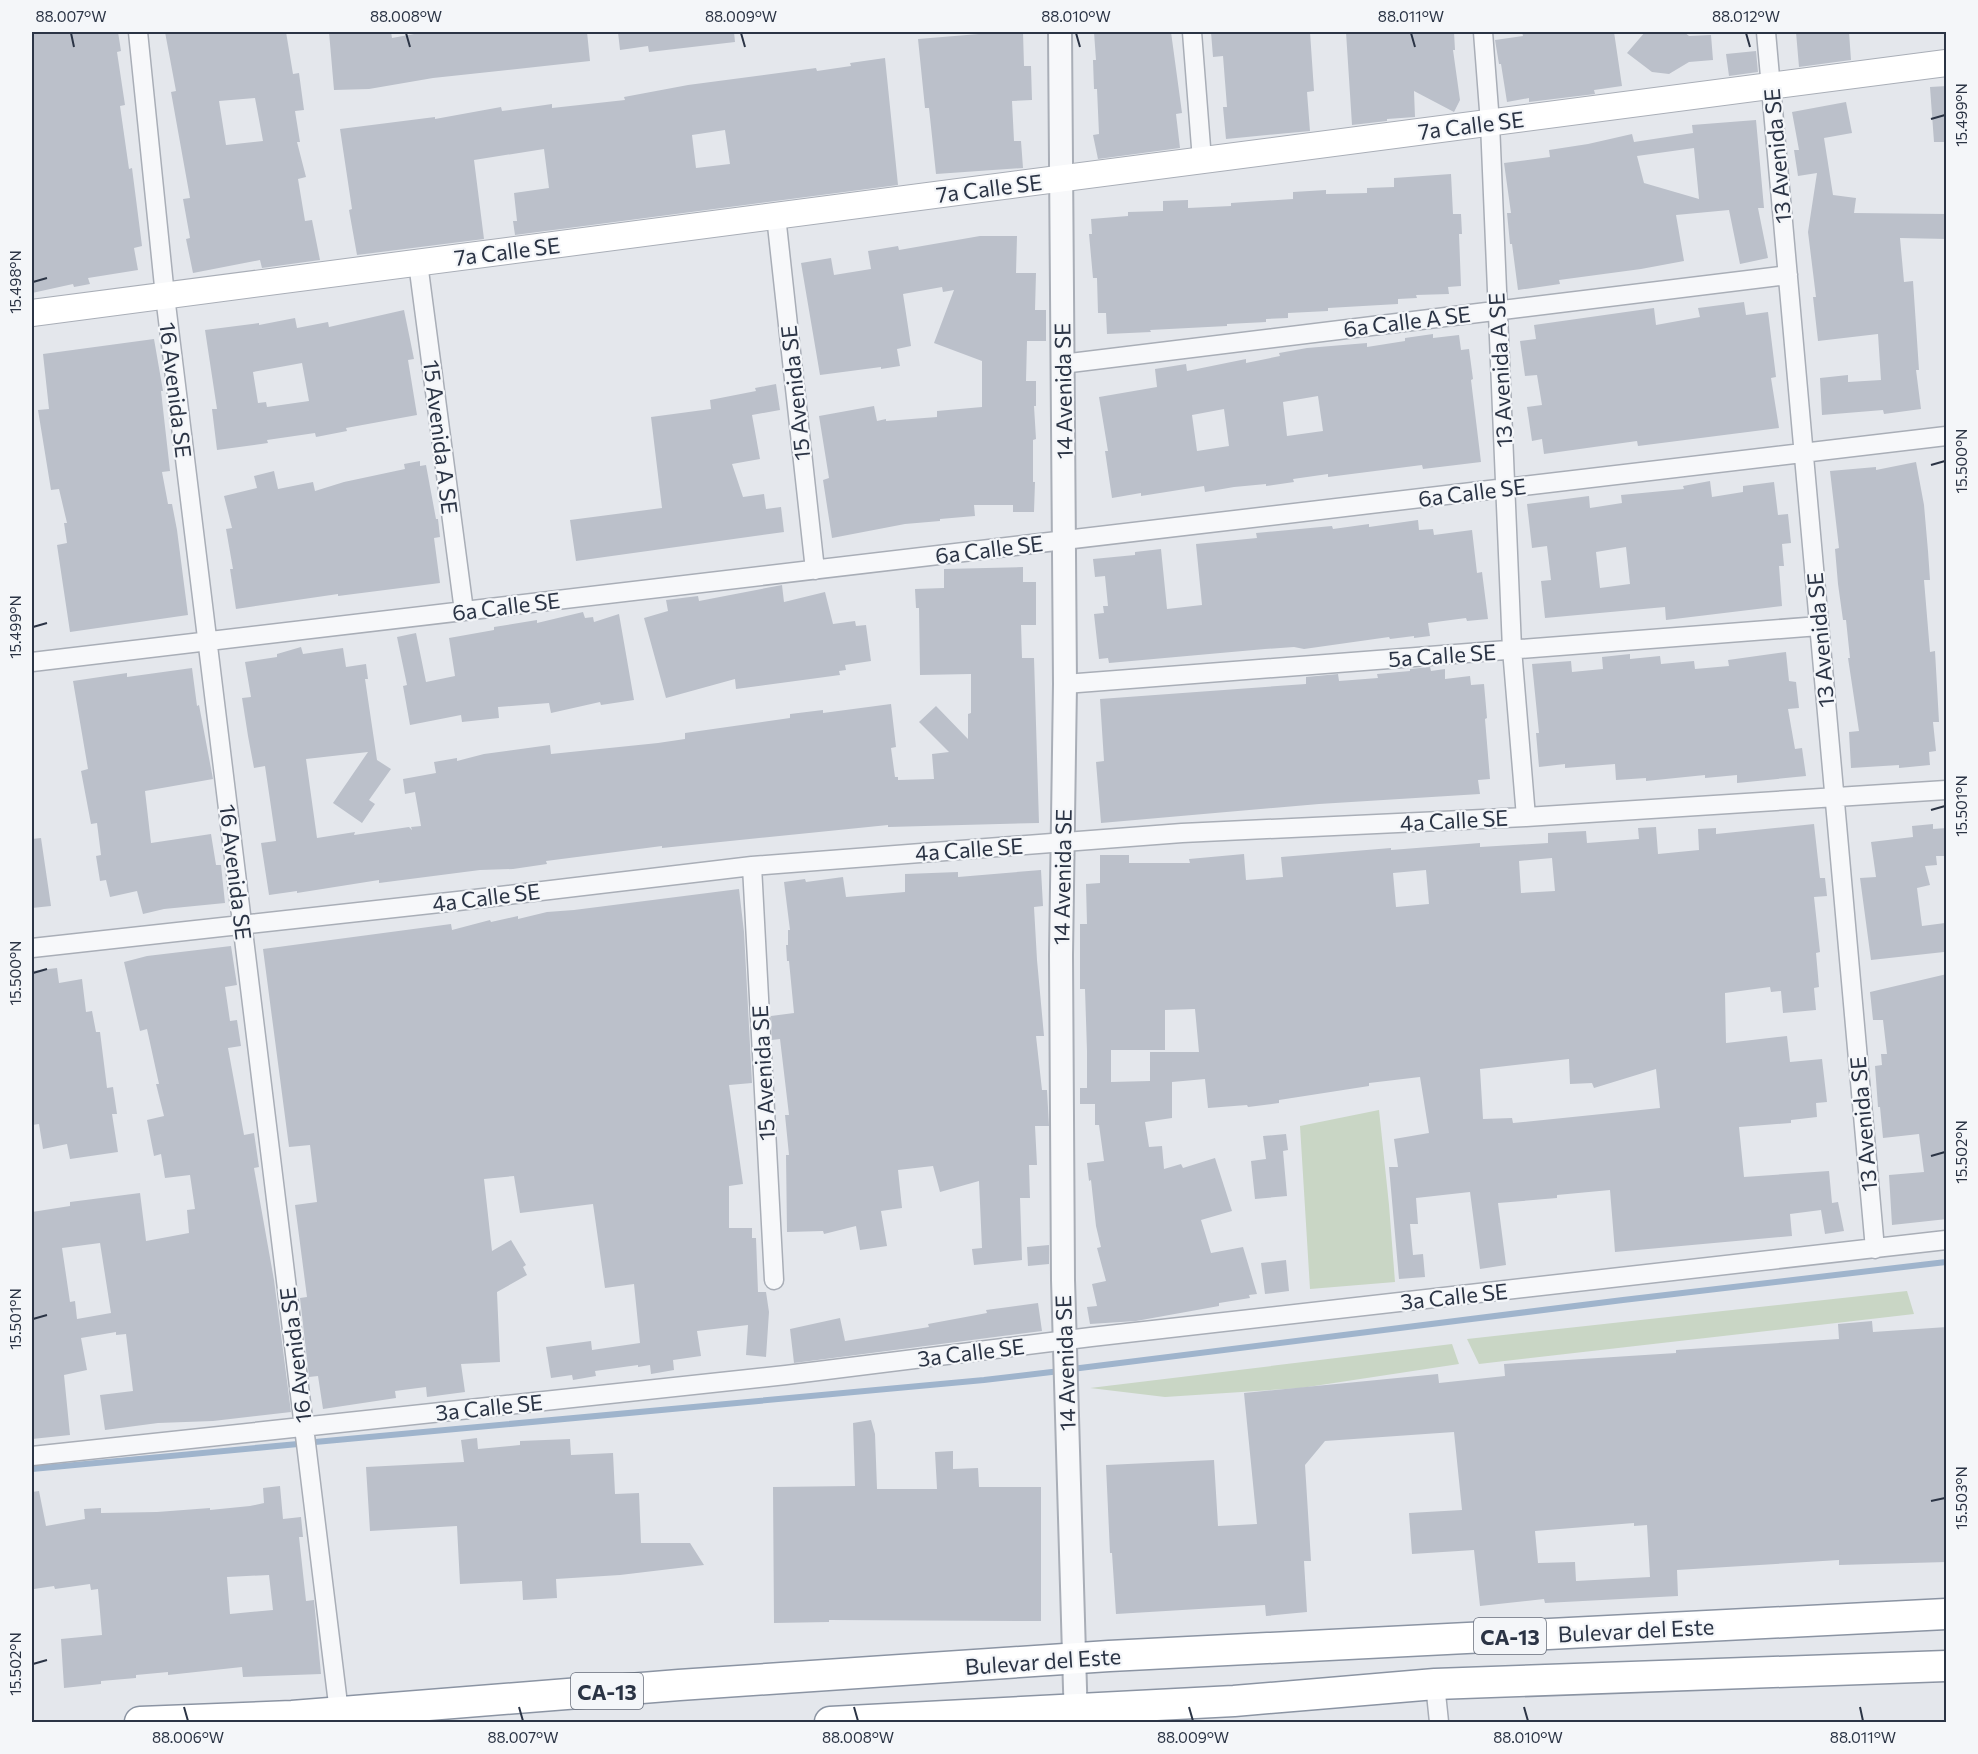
<svg xmlns="http://www.w3.org/2000/svg" width="1978" height="1754" font-family="Commissioner,sans-serif">
<rect width="100%" height="100%" fill="#e4e7ec"/>
<path fill="#c9d6c5" d="M1379,1110L1389,1205L1395,1282L1310,1289L1300,1126Z
M1907,1291L1914,1314L1479,1364L1467,1339Z
M1452,1344L1459,1364L1301,1388L1165,1397L1090,1388Z"/>
<g fill="none" stroke-linecap="round" stroke-linejoin="round">
<path stroke="#9fb4cc" stroke-width="6" d="M1072,1369L1623,1300L1946,1262
M315,1442L984,1380L1060,1371
M32,1469L298,1444"/>
</g>
<path fill="#bbc0ca" fill-rule="evenodd" d="M32,32H118L121,51L117,52L125,105L120,106L129,169L132,168L142,246L134,248L138,270L88,278L90,284L74,287L73,284L32,293Z
M165,32H286L293,74L299,73L304,110L295,111L300,142H297L306,177L298,179L305,221L312,220L320,260L262,268L260,260L193,273L186,239L190,238L183,199L190,198L171,92L176,91ZM255,98L263,141L226,145L219,101Z
M329,32H391L392,38L425,32H587L590,61L433,78L369,89L334,90Z
M618,32H734L735,42L649,52L648,46L620,50Z
M978,32H1023L1024,66H1031L1032,100L1012,101L1014,141H1021L1023,168L936,174L929,108H925L918,39L979,34Z
M1094,32H1171L1182,113L1176,114L1180,148L1098,159L1093,135L1099,134L1097,89H1094L1093,60H1096Z
M1211,32H1310L1314,91L1307,92L1310,131L1226,139L1223,107H1227L1223,56L1213,57Z
M1346,32H1454L1455,50H1453L1460,100L1454,112L1414,91L1415,117L1387,119V121L1352,125Z
M1522,32H1614L1622,86L1594,90L1595,94L1529,102V98L1507,102L1501,64H1499L1495,40L1523,36Z
M1645,32H1684L1689,36L1711,35L1713,60L1689,62L1669,74L1652,72L1627,53Z
M1796,32H1849L1851,60L1799,67Z
M1756,51L1758,72L1729,76L1726,54Z
M885,58L898,185L515,235L513,221H517L514,193L549,188L544,149L474,160L484,239L357,255L349,210L352,209L340,129L435,117V119L501,107L502,111L552,104V108L625,100L624,97L688,85L816,68L817,71L851,66L850,63ZM725,130L730,164L696,168L692,135Z
M1947,86V142H1934L1930,87Z
M1846,102L1852,133L1824,138L1833,195L1856,198L1854,213L1947,214V239L1900,238L1904,282L1913,281L1919,370H1916L1921,409L1884,414L1883,410L1822,415L1820,378L1848,375V382L1881,380L1878,334L1818,341L1813,297H1816L1808,232L1817,173L1798,176L1794,150H1799L1792,112Z
M1756,120L1764,208H1758L1768,258L1740,264L1729,210L1676,215L1684,261L1641,269L1559,280L1560,284L1518,290L1512,244H1510L1507,213H1511L1504,163L1550,157L1549,150L1588,144L1632,134L1634,142L1693,133L1692,125ZM1694,148L1699,199L1644,183L1637,156Z
M1451,174L1453,214H1461L1462,234H1459L1461,286L1448,287L1449,294L1416,295L1417,298L1398,299V304L1328,308V311L1288,313V318L1266,319V322L1227,324V326L1150,330L1151,332L1107,334L1106,313H1098L1097,278H1093L1089,234H1092L1091,219L1128,216V212L1163,211V201L1188,200V208L1231,206V203L1293,199V192L1326,190V194L1367,193V188L1394,187V178Z
M980,236H1017L1016,273H1036L1035,310H1046V341H1027L1026,381H1036V406H1034L1036,439L1033,440V482H1035L1034,512H1013V505H974L975,516L940,519V521L905,524L832,538L823,480L829,478L819,416L874,406L877,421L886,419V421L937,417V411L982,407V361L934,343L954,290L943,292L942,287L903,294L911,346L897,349L900,366L881,369V367L820,375L801,263L831,258L834,275L871,269L868,251L898,246L899,250Z
M1744,302L1746,315L1768,312L1776,377L1771,378L1779,428L1638,446L1637,441L1544,454L1542,439L1532,441L1527,407L1542,405L1537,375L1525,376L1520,341L1536,339L1534,325L1654,308L1656,325L1700,317L1698,308Z
M404,310L414,359L408,360L417,415L346,428L347,431L316,437L315,433L267,440L268,443L217,450L212,409H217L205,330L259,323V325L295,318L297,328L328,322L329,327ZM302,363L309,401L267,407L266,402L258,403L253,372Z
M1433,334V338L1459,335L1461,350L1469,349L1473,379L1471,380L1481,462L1423,469L1422,465L1328,477V474L1293,479L1294,482L1266,486V484L1234,487L1205,492L1204,486L1141,496V493L1112,498L1105,451H1108L1099,397L1157,387L1155,369L1186,364L1187,371L1246,359V363L1280,356L1279,353L1307,348L1367,343V347L1405,341V338ZM1318,396L1323,431L1287,436L1283,402ZM1224,409L1229,446L1197,451L1192,415Z
M154,339L163,391H161L170,471L162,472L168,504H172L177,530L188,615L70,632L57,545L67,543L64,523H67L59,489L51,490L38,410L49,409L43,354Z
M776,384L780,410L752,415L760,459L732,464L743,497L764,494L766,509L781,507L784,532L576,561L570,520L662,508L651,417L711,409L710,400L756,391L755,388Z
M420,461V466L426,465L436,519H438L440,537L434,538L440,583L338,596V594L236,609L230,569H233L226,529L232,528L224,496L257,488L254,476L274,471L278,489L313,482L315,491L344,482L405,469L404,464Z
M1916,462L1924,505L1928,551L1930,580H1924L1930,652L1935,651L1939,722H1933L1936,751L1929,752L1930,765L1899,768V765L1851,768L1849,732L1859,731L1848,658H1850L1846,620H1843L1838,584L1835,549L1839,548L1830,471L1876,467V470Z
M1710,481L1712,497L1743,492V486L1774,482L1778,515L1788,514L1791,543L1782,544L1784,566H1779L1782,606L1666,620L1665,607L1545,618L1541,581L1551,580L1547,546L1532,548L1527,504L1589,496L1590,508L1622,503L1621,495L1684,489L1683,486ZM1626,547L1630,584L1600,588L1596,552Z
M1418,520L1419,530L1433,529L1434,535L1472,530L1477,573L1482,572L1488,619L1467,621L1466,618L1428,623L1430,636L1414,638V636L1390,639L1389,637L1304,649L1294,647L1265,649L1109,663L1108,658L1099,659L1094,614L1104,613L1103,606H1108L1105,576L1095,577L1093,559L1135,555V552L1161,549L1167,609L1202,605L1196,544L1257,538L1256,533L1332,526L1333,529L1369,524V527Z
M1023,567V582H1036V625H1021L1022,658H1034L1039,823L888,827V825L662,848V846L546,861L547,864L513,869L480,870L379,883V880L297,893V891L269,895L261,843L276,841L265,766L254,768L248,736L242,698L251,697L245,662L277,657V654L301,647L303,654L343,648L346,667L366,664L368,679H365L377,760L391,769L369,800L375,804L362,823L333,803L368,752L306,759L317,838L355,832L354,835L409,827L412,830L411,827L421,826L415,792L405,794L403,779L436,773L434,762L457,758V761L484,754L550,745L551,754L658,743L685,739V733L790,718V714L823,710V713L891,704L896,747L891,748L895,777H898V780L934,779L932,754L949,752L919,722L936,706L968,739V714L971,713V674L920,675L919,608H916L915,589L944,588V569Z
M782,585L784,602L825,592L833,624L855,621L856,626L866,625L871,661L845,665L846,670L839,671L840,675L736,689L735,679L666,698L644,618L668,611L666,600L698,596L699,601Z
M583,612L585,618L593,617L594,622L619,614L634,700L601,705L600,702L551,713L549,703L498,707L499,718L462,722L461,715L410,725L403,686L407,685L397,637L416,633L426,682L455,676L449,638L494,630V627L537,620V623Z
M1786,652L1789,681L1796,682L1799,708L1788,709L1795,749L1802,748L1806,776L1737,783V775L1705,778V775L1646,781V778L1616,780L1615,764L1565,768V764L1539,767L1536,733H1539L1532,664L1571,661L1572,672L1603,669L1602,657L1630,654V659L1660,656L1661,664L1694,661L1695,669L1729,666L1728,660Z
M1430,667L1431,671L1445,669V679L1470,676L1471,685L1484,684L1487,718L1485,719L1490,779L1478,780L1480,794L1319,804L1101,823L1096,762L1104,761L1100,699L1306,684V677L1338,674L1339,681L1378,678L1377,674L1410,671V669Z
M192,668L197,706L199,705L213,779L145,791L151,843L211,834L216,865H221L225,903L164,909L143,914L137,891L110,897L106,880L100,881L96,856L101,855L97,823L91,824L81,771L88,769L73,681L127,673V677Z
M1814,824L1820,878H1825L1827,896L1814,897L1820,952L1816,953L1819,987L1814,988L1816,1010L1783,1013L1781,991L1771,992L1770,987L1725,993L1726,1043L1787,1036L1790,1062L1822,1059L1827,1102L1816,1103L1817,1117L1791,1120V1123L1739,1127L1744,1177L1829,1171L1832,1203L1838,1202L1844,1231L1825,1234L1821,1210L1790,1214L1792,1236L1615,1252L1610,1190L1557,1195V1198L1498,1203L1506,1265L1480,1269L1470,1192L1416,1198L1418,1224H1410L1413,1255L1423,1254L1425,1277L1399,1279L1389,1167H1398L1394,1139L1429,1133L1420,1077L1369,1083V1086L1279,1100V1103L1248,1107L1247,1105L1208,1108L1205,1079L1172,1082V1118L1145,1122L1149,1147L1162,1146L1164,1169L1181,1164L1183,1168L1215,1158L1232,1211L1201,1220L1211,1253L1243,1247L1257,1294L1249,1295L1250,1298L1219,1303V1306L1136,1321L1090,1324L1087,1307L1097,1306L1092,1284L1106,1281L1097,1248L1101,1247L1096,1226L1091,1180L1089,1181L1087,1163L1104,1161L1099,1125H1095V1104H1080V1088H1087V1051L1085,989H1080V924H1087L1086,884L1100,883V855H1129V863H1190L1189,859L1244,854L1246,880L1283,877L1281,857L1391,848V850L1480,843V847L1548,843V833L1586,831L1587,843L1639,839L1638,828L1656,827L1658,854L1699,850L1698,829L1716,828V834ZM1552,858L1555,891L1521,893L1519,861ZM1426,870L1429,904L1396,907L1393,873ZM1195,1009L1199,1052H1150V1081L1111,1082V1050H1165V1010ZM1569,1059L1570,1084L1592,1083L1594,1088L1656,1069L1660,1108L1513,1123L1512,1118L1483,1119L1480,1069Z
M1933,824V829L1947,828V856H1936L1937,865L1925,866L1930,885L1917,888L1922,926L1945,923L1947,949H1944V952L1871,960L1860,878L1876,877L1871,842L1913,837L1912,826Z
M41,838L51,906L32,908V839Z
M1041,870L1043,906L1034,907L1037,960L1044,1036H1036L1042,1090H1047L1049,1126H1035L1037,1165H1029L1030,1198H1020L1022,1260L974,1265L972,1249L982,1248L979,1181L940,1192L933,1166L898,1170L902,1208L881,1211L887,1246L860,1250L856,1226L824,1234L823,1231L787,1232L786,1155H789L785,1115H789L780,1039L772,1040L771,1016L794,1013L789,961H787L786,945H788V930H790L784,882L805,879L806,882L843,877L846,897L905,892V874L958,872V877Z
M739,889L744,932L752,1083L729,1085L743,1184L729,1186V1228H752V1238H756L758,1292H766L769,1312L766,1357L746,1355L748,1325L697,1331L701,1356L673,1360L674,1370L651,1374L650,1365L638,1367V1365L595,1371L596,1376L573,1380L572,1375L551,1378L546,1347L591,1341L592,1350L640,1343L634,1284L605,1288L593,1204L520,1213L514,1176L484,1179L492,1251L511,1240L526,1265L523,1267L527,1275L497,1292L500,1362L461,1364L465,1392L427,1397L426,1387L395,1391L396,1398L323,1409L318,1376L309,1377L300,1298L307,1297L295,1205L317,1202L310,1145L289,1147L263,949L451,924L452,930L490,920L491,922L518,916V919L547,912L574,910Z
M231,946L237,985L225,987L230,1021L237,1020L241,1046L228,1048L244,1135L254,1133L259,1167L254,1168L274,1280L291,1412L213,1421L158,1423L105,1430L100,1395L133,1391L126,1334L116,1335V1332L81,1338L87,1370L64,1375L70,1435L32,1439V1212L70,1206V1202L140,1193L146,1241L189,1233L187,1210L195,1209L190,1175L165,1178L161,1154L154,1156L147,1120L164,1116L156,1084H159L147,1029L140,1031L124,962L147,956ZM100,1243L111,1313L77,1319L75,1301L70,1302L62,1248Z
M57,968L59,983L82,979L86,1012L92,1011L96,1032H100L107,1088L113,1087L117,1114H112L118,1152L70,1159L67,1144L43,1149L39,1124L32,1125V988H34L32,971Z
M1947,974V1102H1944L1947,1128V1219L1892,1225L1889,1175L1924,1172L1919,1134L1883,1138L1880,1107H1878L1875,1066L1882,1065L1881,1054H1887L1883,1020H1873L1870,992Z
M1286,1134L1288,1150L1283,1151L1287,1196L1255,1199L1251,1161L1266,1159L1263,1136Z
M1049,1245V1264L1028,1266L1027,1247Z
M1286,1260L1289,1291L1265,1294L1261,1263Z
M1038,1303L1042,1331L794,1363L790,1329L840,1318L845,1341L929,1327L928,1324L987,1313L986,1310Z
M1872,1321L1873,1332L1947,1327V1562L1839,1565V1560L1677,1570L1678,1596L1545,1603L1544,1599L1480,1606L1474,1550L1412,1554L1409,1513L1462,1510L1454,1432L1325,1441L1305,1465L1311,1561H1304L1307,1612L1266,1616L1265,1605L1116,1614L1112,1553H1110L1106,1465L1214,1460L1218,1526L1257,1524L1244,1393L1438,1374L1439,1383L1505,1376L1504,1364L1676,1353V1350L1839,1339L1838,1324ZM1634,1523V1526L1647,1525L1650,1577L1576,1581L1575,1562L1538,1563L1535,1531Z
M871,1420L875,1434L877,1489H937L935,1452L953,1451V1469L978,1468L979,1487H1041V1621L829,1620V1622L774,1623L773,1487L855,1486L853,1423Z
M477,1438L478,1449L520,1445V1441L570,1439L571,1455L613,1453L615,1494L639,1493L641,1543H690L704,1565L620,1575L556,1579L557,1598L523,1600L522,1581L460,1584L457,1526L370,1531L366,1467L464,1462L461,1440Z
M280,1486L283,1519L301,1517L303,1537H299L306,1601L314,1600L321,1674L243,1677L242,1667L168,1675V1672L136,1675V1678L101,1681V1684L64,1688L61,1639L102,1635L98,1589L91,1590L90,1584L55,1589L54,1586L34,1589L32,1576V1492L39,1491L46,1526L85,1519L84,1509L101,1508V1513L157,1512L210,1508V1510L250,1506L264,1503L263,1488ZM269,1575L273,1610L230,1614L227,1577Z"/>
<g fill="none" stroke-linecap="round" stroke-linejoin="round">
<g stroke="#a9aeb7" stroke-width="21">
<path id="minor" d="M138,32L165,296L339,1712
M1192,32L1202,160
M1483,32L1490,123L1512,649L1526,817
M1766,32L1875,1249
M776,216L815,570
M418,263L464,611
M1062,364L1788,275
M32,662L1946,436
M1065,684L1819,626
M752,866L774,1280
M32,948L458,901L752,866L1182,833L1526,817L1946,790
M32,1456L786,1375L1091,1337L1946,1240
M1435,1684L1439,1722"/>
</g>
<g stroke="#a9aeb7" stroke-width="26">
<path id="tertiary" d="M1060,32L1065,684L1061,955L1063,1280L1076,1722"/>
</g>
<g stroke="#a9aeb7" stroke-width="28">
<path id="secondary" d="M32,313L1946,63"/>
</g>
<g stroke="#8b94a3" stroke-width="33">
<path id="trunk" d="M140,1722L292,1716L679,1685L1109,1656L1946,1614
M830,1722L1234,1701L1435,1684L1946,1666"/>
</g>
<use href="#minor" stroke="#f7f8fa" stroke-width="18"/>
<use href="#tertiary" stroke="#f7f8fa" stroke-width="22"/>
<use href="#secondary" stroke="#fff" stroke-width="26"/>
<use href="#trunk" stroke="#fff" stroke-width="30"/>
</g>
<path fill="none" stroke="#2b3445" stroke-width="2" d="M71,33L74,47M406,33L410,47M741,33L745,47M1076,33L1080,47M1411,33L1415,47M1746,33L1750,47M1931,119L1945,115M33,282L47,278M1931,465L1945,461M33,627L47,623M1931,810L1945,806M33,973L47,969M1931,1156L1945,1152M33,1319L47,1315M1931,1501L1945,1498M33,1664L47,1660M184,1707L188,1721M519,1707L523,1721M854,1707L858,1721M1189,1707L1193,1721M1524,1707L1528,1721M1860,1707L1863,1721"/>
<g text-anchor="middle" dominant-baseline="central" stroke-width="4.5" stroke-linejoin="round" paint-order="stroke">
<g fill="#f4f6f9" stroke="#676e7b" stroke-width="1.5">
<rect x="1474" y="1618" width="72" height="36" rx="4.5"/>
<rect x="571" y="1673" width="72" height="36" rx="4.5"/>
</g>
<g font-size="21" font-weight="bold" fill="#2b3445">
<text x="1510" y="1636">CA-13</text>
<text x="607" y="1691">CA-13</text>
</g>
<g font-size="22" fill="#2b3445" stroke="#f4f6f9">
<text transform="translate(1471 125) rotate(-7)">7a Calle SE</text>
<text transform="translate(1777 156) rotate(-95)">13 Avenida SE</text>
<text transform="translate(989 188) rotate(-7)">7a Calle SE</text>
<text transform="translate(507 251) rotate(-7)">7a Calle SE</text>
<text transform="translate(1407 321) rotate(-7)">6a Calle A SE</text>
<text transform="translate(1500 370) rotate(-93)">13 Avenida A SE</text>
<text transform="translate(176 390) rotate(83)">16 Avenida SE</text>
<text transform="translate(1063 391) rotate(-91)">14 Avenida SE</text>
<text transform="translate(795 393) rotate(-96)">15 Avenida SE</text>
<text transform="translate(441 437) rotate(83)">15 Avenida A SE</text>
<text transform="translate(1472 492) rotate(-7)">6a Calle SE</text>
<text transform="translate(989 549) rotate(-7)">6a Calle SE</text>
<text transform="translate(506 606) rotate(-7)">6a Calle SE</text>
<text transform="translate(1820 640) rotate(-95)">13 Avenida SE</text>
<text transform="translate(1442 655) rotate(-4)">5a Calle SE</text>
<text transform="translate(1454 820) rotate(-3)">4a Calle SE</text>
<text transform="translate(969 849) rotate(-4)">4a Calle SE</text>
<text transform="translate(236 872) rotate(83)">16 Avenida SE</text>
<text transform="translate(1062 877) rotate(-89)">14 Avenida SE</text>
<text transform="translate(486 897) rotate(-7)">4a Calle SE</text>
<text transform="translate(763 1073) rotate(-93)">15 Avenida SE</text>
<text transform="translate(1863 1124) rotate(-95)">13 Avenida SE</text>
<text transform="translate(1454 1296) rotate(-6)">3a Calle SE</text>
<text transform="translate(971 1352) rotate(-7)">3a Calle SE</text>
<text transform="translate(295 1355) rotate(-97)">16 Avenida SE</text>
<text transform="translate(1065 1363) rotate(-92)">14 Avenida SE</text>
<text transform="translate(489 1407) rotate(-6)">3a Calle SE</text>
<text transform="translate(1636 1630) rotate(-3)">Bulevar del Este</text>
<text transform="translate(1043 1661) rotate(-4)">Bulevar del Este</text>
</g>
</g>
<rect width="1978" height="1754" fill="none" stroke="#f4f6f9" stroke-width="66"/>
<rect x="33" y="33" width="1912" height="1688" fill="none" stroke="#2b3445" stroke-width="2"/>
<g font-size="15" text-anchor="middle" fill="#2b3445">
<text x="71" y="22">88.007°W</text>
<text x="406" y="22">88.008°W</text>
<text x="741" y="22">88.009°W</text>
<text x="1076" y="22">88.010°W</text>
<text x="1411" y="22">88.011°W</text>
<text x="1746" y="22">88.012°W</text>
<text transform="translate(1962 115) rotate(-90)" y="5">15.499°N</text>
<text transform="translate(16 282) rotate(-90)" y="5">15.498°N</text>
<text transform="translate(1962 461) rotate(-90)" y="5">15.500°N</text>
<text transform="translate(16 627) rotate(-90)" y="5">15.499°N</text>
<text transform="translate(1962 806) rotate(-90)" y="5">15.501°N</text>
<text transform="translate(16 973) rotate(-90)" y="5">15.500°N</text>
<text transform="translate(1962 1152) rotate(-90)" y="5">15.502°N</text>
<text transform="translate(16 1319) rotate(-90)" y="5">15.501°N</text>
<text transform="translate(1962 1498) rotate(-90)" y="5">15.503°N</text>
<text transform="translate(16 1664) rotate(-90)" y="5">15.502°N</text>
<text x="188" y="1743">88.006°W</text>
<text x="523" y="1743">88.007°W</text>
<text x="858" y="1743">88.008°W</text>
<text x="1193" y="1743">88.009°W</text>
<text x="1528" y="1743">88.010°W</text>
<text x="1863" y="1743">88.011°W</text>
</g>
</svg>
